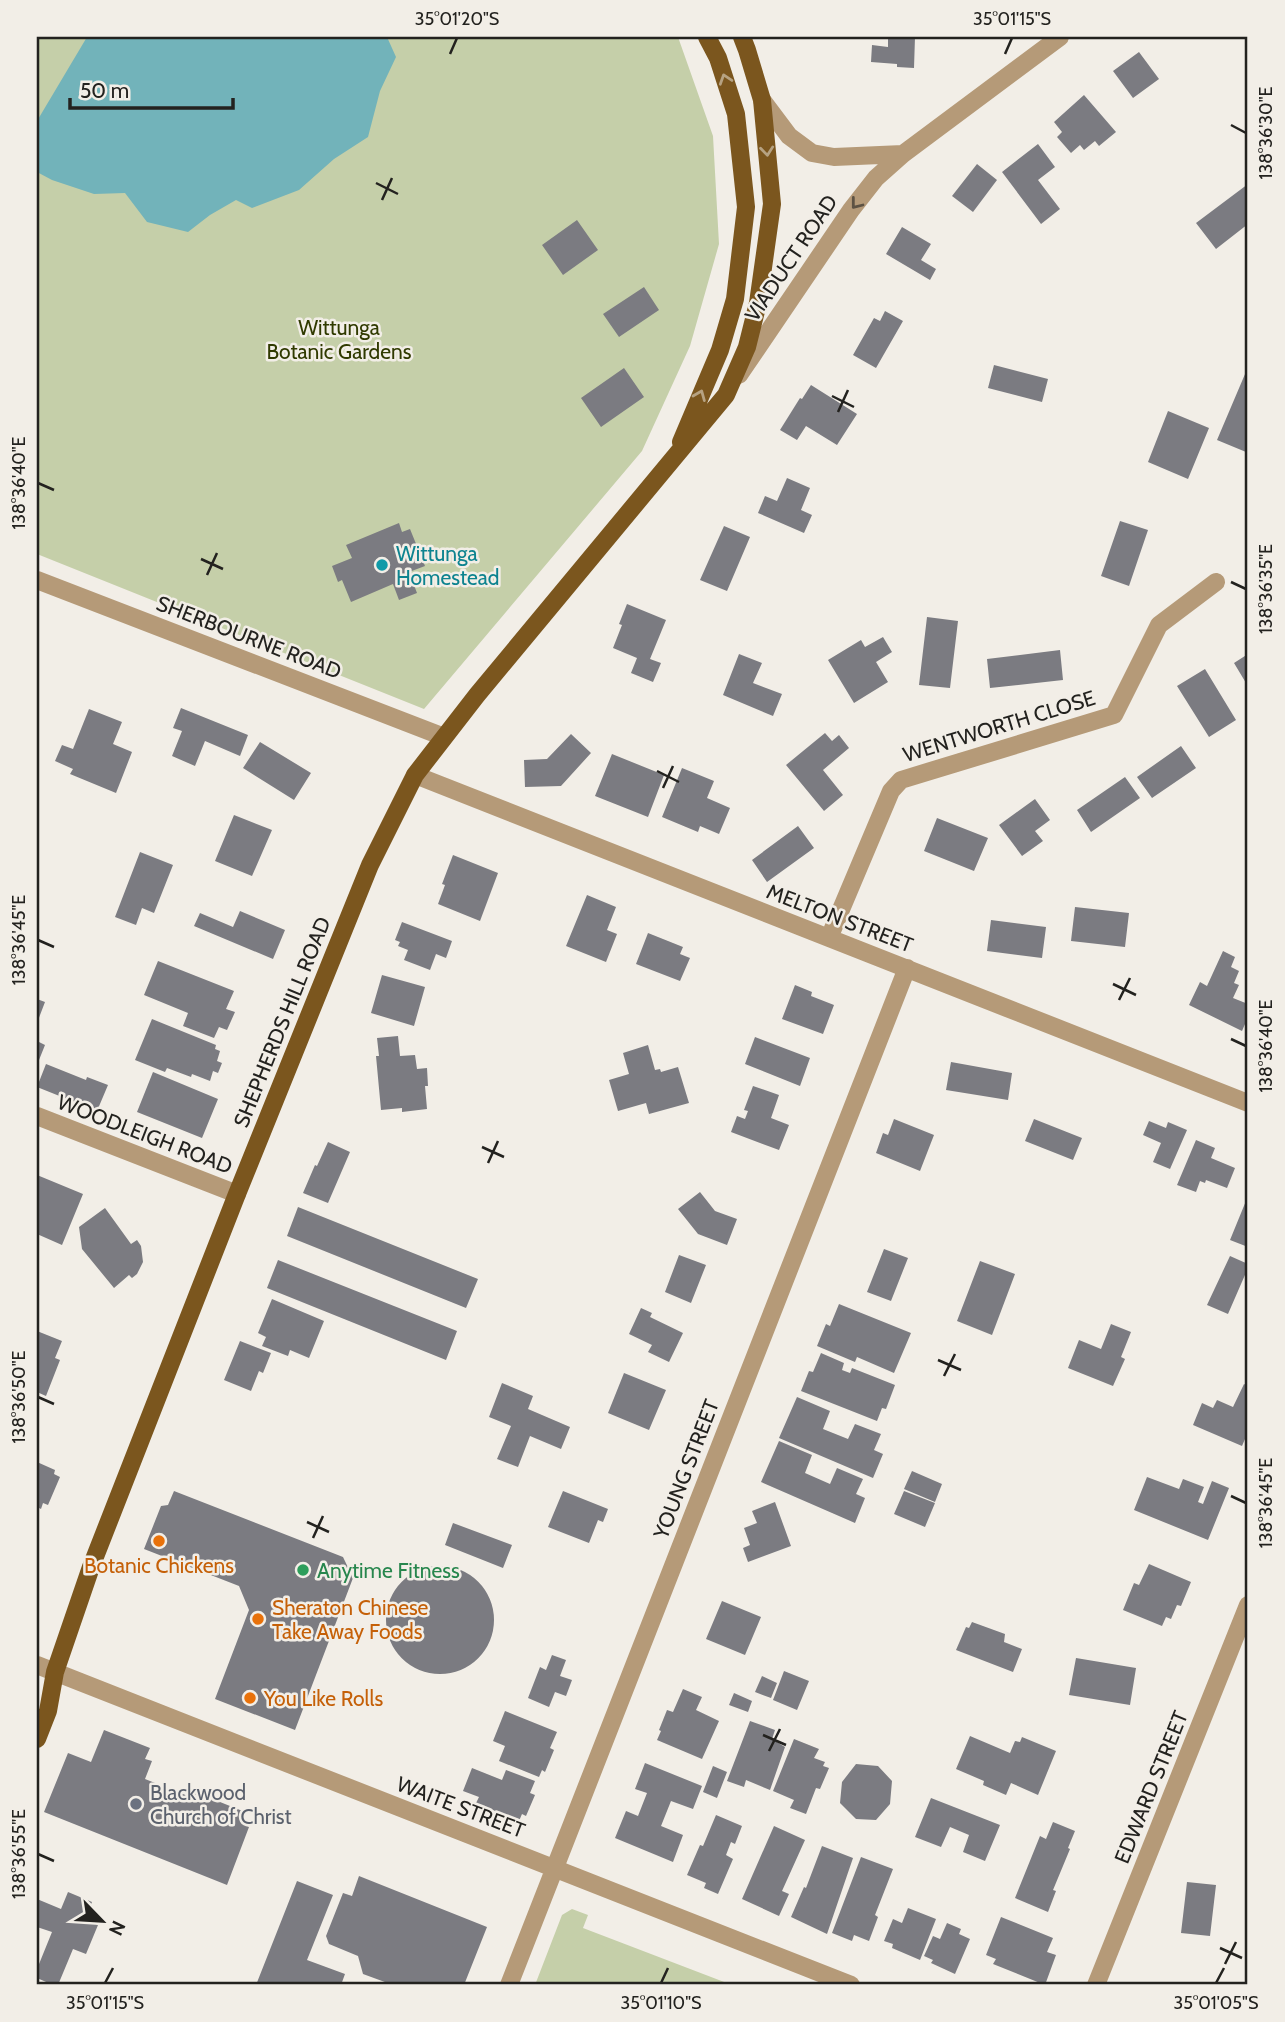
<svg xmlns="http://www.w3.org/2000/svg" width="1285" height="2022" font-family="Cabin,sans-serif">
<rect width="100%" height="100%" fill="#f2eee7"/>
<path fill="#c5cfa9" d="M37,37H678L713,136L719,244L690,346L642,451L424,709L37,554Z
M572,1909L588,1915L583,1928L732,1985H535L562,1915Z"/>
<path fill="#72b3ba" d="M87,37H387L396,57L380,91L368,137L334,159L299,190L252,208L236,200L210,215L188,232L147,222L125,193L94,194L52,180L37,172V121Z"/>
<path fill="#7b7b81" d="M888,37H915L914,68L897,67V64L871,62L872,45L888,47Z
M1139,52L1159,79L1133,98L1113,71Z
M1084,95L1116,132L1099,146L1095,141L1084,150L1080,145L1071,153L1057,137L1062,132L1054,122Z
M1038,144L1055,167L1038,180L1060,209L1041,224L1002,172Z
M977,164L997,180L973,212L952,196Z
M1248,184V224L1216,249L1196,223Z
M577,220L598,250L563,275L542,245Z
M902,227L931,244L921,260L936,269L930,280L886,254Z
M644,287L659,310L619,337L603,314Z
M885,311L903,321L876,368L853,355L874,318L880,321Z
M994,365L1048,379L1042,402L988,388Z
M1248,367V446L1246,452L1217,440Z
M624,368L644,397L601,427L581,398Z
M811,385L857,414L837,445L806,426L797,440L780,430L800,398L802,399Z
M1168,411L1209,428L1188,479L1148,462Z
M787,478L810,488L801,510L812,515L804,533L758,513L765,496L777,501Z
M1120,521L1148,530L1129,586L1101,576Z
M399,523L402,532L410,529L425,566L409,572L417,593L399,600L393,584L351,602L342,580L338,582L332,566L352,558L346,545Z
M724,526L750,537L727,591L700,580Z
M627,604L666,620L650,659L661,663L653,682L631,673L637,658L613,648L622,625L619,624Z
M927,617L958,621L950,688L919,685Z
M883,637L892,652L876,662L888,682L854,703L828,660L861,640L865,647Z
M1060,650L1063,680L990,688L987,659Z
M739,654L762,663L753,683L782,694L773,716L723,695Z
M1248,654V682L1246,683L1234,663Z
M1205,669L1236,720L1209,737L1177,686Z
M181,708L248,735L240,756L205,741L195,766L172,756L182,731L173,728Z
M89,709L122,722L113,744L132,752L116,793L70,774L73,769L55,761L62,745L73,749Z
M825,733L832,741L839,735L849,748L823,770L843,795L824,811L786,765Z
M571,734L591,753L561,786L525,787L524,760L547,759Z
M260,742L311,773L294,800L243,768Z
M1181,746L1196,768L1152,798L1137,777Z
M612,754L664,775L648,817L595,796Z
M682,768L714,781L707,798L730,808L719,834L700,826L698,832L662,817Z
M1125,777L1140,798L1091,832L1077,810Z
M1035,799L1050,820L1035,831L1043,841L1022,856L999,825Z
M234,815L272,830L252,876L215,861Z
M937,818L988,838L974,871L924,851Z
M798,826L814,848L767,882L752,860Z
M140,852L173,865L154,913L142,908L136,925L115,917Z
M453,855L498,873L480,921L438,904L445,885L442,884Z
M587,895L616,907L607,930L617,934L606,962L566,946Z
M1075,907L1129,913L1125,947L1071,941Z
M240,911L285,930L273,959L194,926L200,913L233,927Z
M991,920L1046,927L1042,958L987,951Z
M402,922L452,941L446,958L436,954L430,970L404,960L408,950L398,946L400,942L395,940Z
M648,933L683,947L680,954L690,958L680,981L636,964Z
M1223,951L1235,957L1231,967L1239,971L1234,983L1239,985L1233,998L1248,1004V1017L1242,1031L1189,1005L1200,982L1207,986Z
M158,961L234,991L226,1009L235,1012L227,1030L219,1027L214,1038L183,1026L188,1013L144,995Z
M382,975L425,987L414,1026L371,1013Z
M795,985L812,992L811,996L834,1005L823,1034L782,1019Z
M37,999L45,1002L37,1023Z
M152,1019L216,1045L215,1049L220,1051L217,1061L222,1063L218,1073L213,1071L210,1081L192,1074L191,1077L167,1068L165,1072L135,1060Z
M398,1036L400,1056L415,1055L417,1069L427,1068L428,1086H425L427,1109L402,1112V1108L381,1110L376,1056H379L377,1038Z
M755,1037L810,1058L800,1086L745,1064Z
M37,1041L45,1045L37,1065Z
M648,1045L655,1070L660,1069L661,1072L678,1067L689,1103L649,1114L646,1103L618,1111L609,1080L629,1074L623,1053Z
M951,1062L1012,1073L1008,1100L946,1090Z
M46,1064L86,1080L87,1077L108,1085L97,1111L37,1087Z
M153,1072L218,1099L202,1138L137,1112Z
M753,1086L779,1095L771,1118L789,1125L779,1150L731,1132L737,1116L745,1119L748,1111L744,1110Z
M894,1119L934,1135L920,1171L876,1153L883,1133L888,1135Z
M1034,1119L1082,1138L1073,1160L1025,1141Z
M1149,1121L1166,1128L1168,1122L1187,1130L1170,1169L1153,1162L1161,1143L1143,1135Z
M1196,1140L1215,1148L1211,1158L1235,1168L1227,1188L1206,1180L1205,1183L1200,1181L1196,1192L1177,1185Z
M328,1142L350,1152L328,1203L303,1193L315,1165L317,1166Z
M37,1175L83,1194L62,1245L37,1234Z
M700,1192L715,1211L737,1219L727,1245L698,1234L678,1209Z
M1248,1196V1247L1230,1240Z
M298,1207L478,1279L466,1308L287,1236Z
M105,1208L131,1244L137,1240L141,1246L143,1262L137,1274L132,1278L129,1275L114,1288L82,1249L79,1227Z
M884,1249L908,1258L891,1301L867,1292Z
M679,1255L706,1265L691,1303L665,1292Z
M1230,1256L1248,1264V1268L1228,1314L1207,1305Z
M278,1260L457,1331L446,1360L267,1288Z
M980,1261L1015,1274L992,1335L957,1321Z
M272,1299L324,1321L309,1358L290,1350L288,1356L262,1346L266,1337L258,1333Z
M839,1304L911,1333L894,1373L857,1357L855,1362L817,1346L826,1324L830,1326Z
M641,1308L652,1313L650,1317L683,1333L669,1362L648,1352L652,1345L629,1334Z
M1111,1324L1131,1332L1121,1357L1125,1359L1113,1386L1068,1368L1079,1340L1101,1349Z
M37,1331L62,1341L55,1358L60,1360L46,1396L37,1392Z
M240,1341L271,1353L263,1373L259,1371L251,1391L224,1380Z
M821,1353L844,1363L842,1370L850,1373L852,1368L895,1385L886,1409L882,1408L877,1421L801,1391L809,1371L813,1372Z
M624,1373L666,1390L649,1430L608,1413Z
M502,1383L533,1396L528,1409L570,1427L561,1449L530,1436L518,1467L497,1459L511,1426L489,1417Z
M1244,1384L1248,1386V1432L1242,1446L1193,1425L1202,1403L1213,1408L1217,1400L1233,1407Z
M797,1397L830,1411L823,1429L848,1439L855,1424L881,1434L874,1450L883,1454L873,1478L779,1438Z
M779,1441L812,1455L805,1473L830,1484L837,1468L863,1479L856,1494L865,1498L855,1523L761,1482Z
M37,1462L55,1470L54,1474L60,1477L48,1505L43,1503L41,1509L37,1507Z
M912,1471L942,1484L935,1502L904,1489Z
M1147,1477L1179,1489L1183,1479L1204,1487L1198,1502L1203,1504L1212,1481L1229,1488L1208,1540L1134,1510Z
M174,1491L343,1557L353,1578L295,1730L215,1699L249,1610L239,1586L144,1549L161,1506L168,1505Z
M563,1491L608,1509L603,1522L598,1520L589,1543L548,1527Z
M904,1491L935,1503L925,1527L894,1514Z
M775,1502L791,1546L748,1562L743,1548L750,1545L744,1528L757,1523L752,1511Z
M453,1523L512,1545L503,1568L445,1545Z
M1149,1564L1191,1582L1181,1606L1177,1605L1171,1619L1166,1617L1162,1626L1123,1610L1134,1583L1139,1585Z
M386 1620a54 54 0 1 1 108 0a54 54 0 1 1-108 0Z
M722,1601L761,1617L745,1655L706,1639Z
M972,1622L1005,1634L1004,1642L1022,1649L1013,1672L956,1650L966,1627L969,1628Z
M552,1655L566,1660L560,1676L572,1680L566,1696L555,1692L549,1707L528,1698L540,1667L546,1670Z
M1076,1658L1136,1668L1130,1705L1069,1695Z
M784,1671L809,1681L797,1710L773,1700Z
M762,1676L777,1683L771,1698L755,1692Z
M683,1689L702,1697L696,1710L719,1721L702,1759L657,1740L661,1731L659,1730L667,1710L673,1712Z
M734,1693L752,1701L748,1712L729,1705Z
M505,1711L557,1732L550,1748L554,1750L545,1772L542,1770L539,1777L499,1761L505,1746L493,1741Z
M750,1721L775,1730L772,1739L785,1747L770,1790L746,1780L744,1787L727,1781Z
M104,1730L150,1748L145,1759L152,1761L145,1779L188,1796L190,1790L245,1812L241,1823L249,1827L227,1885L44,1812L68,1753L91,1762Z
M970,1736L1010,1753L1015,1741L1020,1742L1022,1737L1056,1751L1038,1795L1011,1783L1006,1795L983,1785L984,1781L956,1769Z
M794,1739L819,1749L814,1758L825,1762L823,1766L829,1768L820,1789L816,1788L806,1814L790,1808L794,1800L773,1791Z
M645,1763L702,1786L693,1809L671,1801L661,1826L683,1835L673,1862L615,1838L626,1811L638,1816L647,1793L635,1789Z
M856,1764L878,1766L892,1781L890,1804L876,1820L856,1819L840,1803L842,1782Z
M713,1766L727,1772L717,1798L703,1792Z
M472,1768L502,1780L506,1770L535,1781L530,1793L535,1795L526,1816L522,1814L519,1821L476,1803L479,1797L463,1791Z
M931,1798L1000,1825L985,1861L963,1852L969,1835L950,1827L941,1847L915,1837Z
M716,1815L742,1826L735,1844L731,1842L726,1855L733,1859L718,1894L704,1888L706,1883L687,1875L700,1845L703,1846Z
M1053,1822L1075,1831L1068,1848L1070,1849L1053,1890L1056,1891L1048,1912L1015,1898L1040,1836L1046,1839Z
M774,1826L805,1840L782,1891L789,1894L779,1916L742,1899Z
M822,1846L853,1858L827,1934L791,1917L804,1887L806,1888Z
M861,1857L893,1869L875,1915L878,1917L869,1941L854,1935L852,1941L832,1933Z
M359,1876L487,1927L464,1985H393L363,1974L358,1956L329,1944L326,1936L343,1893L352,1896Z
M297,1881L333,1895L307,1960L345,1974L341,1985H256Z
M1187,1882L1216,1885L1210,1936L1181,1933Z
M68,1892L92,1902L85,1919L98,1925L86,1954L73,1949L58,1985H53L37,1978V1969L52,1932L37,1927V1899L61,1909Z
M908,1908L936,1919L920,1960L892,1948L893,1944L884,1941L893,1919L902,1923Z
M1001,1917L1053,1938L1047,1952L1056,1955L1045,1985L993,1964L996,1959L986,1955Z
M947,1923L961,1929L959,1934L970,1939L955,1974L931,1963L933,1960L924,1956L933,1936L940,1939Z"/>
<g fill="none" stroke-linecap="round" stroke-linejoin="round">
<path stroke="#b59a78" stroke-width="18" d="M762,100L789,136L812,153L834,157L903,154
M739,375L851,210L876,178L903,154L1060,37
M37,580L444,737
M415,775L1248,1103
M829,938L891,791L901,780L1114,715L1159,625L1216,582
M37,1116L237,1194
M37,1665L851,1985
M509,1985L907,968
M1096,1985L1248,1605"/>
<path stroke="#7b561e" stroke-width="18" d="M681,442L720,350L735,299L746,207L736,114L718,58L707,37
M37,1739L48,1711L55,1672L91,1567L237,1194L370,865L415,775L477,695L726,395L747,347L758,303L772,204L762,100L747,50L742,37"/>
</g>
<defs><path id="oneway-chevron" d="M-2-3.5L2.5 0L-2 3.5" fill="none" stroke-width="1.6" stroke-linecap="round" stroke-linejoin="round" transform="scale(1.75)"/></defs>
<g stroke="#b6a282">
<use href="#oneway-chevron" transform="translate(725 79) rotate(-108)"/>
<use href="#oneway-chevron" transform="translate(767 151) rotate(84)"/>
<use href="#oneway-chevron" transform="translate(700 395) rotate(-68)"/>
</g>
<use stroke="#5d5243" href="#oneway-chevron" transform="translate(856 204) rotate(128)"/>
<path fill="none" stroke="#23221f" stroke-width="2.5" d="M450,54L457,38M1005,54L1012,38M1231,125L1246,133M376,183L398,194M382,200L392,178M832,396L854,407M838,412L848,390M38,483L54,490M201,559L223,569M207,575L217,553M1231,582L1246,589M657,771L679,782M663,788L673,766M38,940L54,947M1113,984L1136,995M1119,1000L1130,978M1231,1039L1246,1046M482,1147L504,1157M488,1163L498,1141M938,1360L961,1370M944,1376L955,1354M38,1397L54,1404M1231,1496L1246,1503M307,1522L329,1532M313,1538L323,1516M763,1735L786,1745M769,1751L780,1729M38,1854L54,1861M1220,1948L1242,1958M1225,1964L1236,1942M105,1983L113,1968M661,1983L668,1968M1216,1983L1224,1968"/>
<circle fill="#0f9aa8" stroke="#f2eee7" stroke-width="2.5" cx="382" cy="565" r="7"/>
<g fill="#e8710a" stroke="#f2eee7" stroke-width="2.5">
<circle cx="159" cy="1541" r="7"/>
<circle cx="258" cy="1619" r="7"/>
<circle cx="250" cy="1698" r="7"/>
</g>
<circle fill="#2e9e5b" stroke="#f2eee7" stroke-width="2.5" cx="303" cy="1570" r="7"/>
<circle fill="#6b7280" stroke="#f2eee7" stroke-width="2.5" cx="136" cy="1804" r="7"/>
<g text-anchor="middle" dominant-baseline="central" stroke-width="5" stroke-linejoin="round" paint-order="stroke">
<g font-size="21" fill="#23221f" stroke="#f2eee7">
<text transform="translate(791 258) rotate(-56)">VIADUCT ROAD</text>
<text transform="translate(249 637) rotate(21)">SHERBOURNE ROAD</text>
<text transform="translate(999 726) rotate(-17)">WENTWORTH CLOSE</text>
<text transform="translate(840 918) rotate(21)">MELTON STREET</text>
<text transform="translate(282 1022) rotate(-68)">SHEPHERDS HILL ROAD</text>
<text transform="translate(145 1134) rotate(21)">WOODLEIGH ROAD</text>
<text transform="translate(686 1469) rotate(-69)">YOUNG STREET</text>
<text transform="translate(1151 1787) rotate(-68)">EDWARD STREET</text>
<text transform="translate(461 1807) rotate(21)">WAITE STREET</text>
</g>
<g font-size="21" fill="#303a00" stroke="#f2eee7">
<text x="339" y="327">Wittunga<tspan x="339" dy="24">Botanic Gardens</tspan></text>
</g>
<g font-size="21" fill="#0d838f" stroke="#f2eee7" text-anchor="start">
<text x="396" y="553">Wittunga<tspan x="396" dy="24">Homestead</tspan></text>
</g>
<g font-size="21" fill="#c56008" stroke="#f2eee7" text-anchor="start">
<text x="159" y="1565" text-anchor="middle">Botanic Chickens</text>
<text x="272" y="1607">Sheraton Chinese<tspan x="272" dy="24">Take Away Foods</tspan></text>
<text x="264" y="1698">You Like Rolls</text>
</g>
<g font-size="21" fill="#27864d" stroke="#f2eee7" text-anchor="start">
<text x="317" y="1570">Anytime Fitness</text>
</g>
<g font-size="21" fill="#5b616d" stroke="#f2eee7" text-anchor="start">
<text x="150" y="1792">Blackwood<tspan x="150" dy="24">Church of Christ</tspan></text>
</g>
</g>
<rect width="1285" height="2022" fill="none" stroke="#f2eee7" stroke-width="77"/>
<g transform="translate(102 1921) rotate(115)" stroke="#f2eee7" stroke-width="5" paint-order="stroke">
<path d="M0-5L12 26L0 18L-12 26Z" fill="#23221f"/>
<text y="-10" font-size="19" font-weight="bold" text-anchor="middle" fill="#23221f">N</text>
</g>
<path d="M70 98v10h163v-10" fill="none" stroke="#23221f" stroke-width="3.5"/>
<text x="80" y="98" font-size="21" fill="#23221f" stroke="#f2eee7" stroke-width="5" paint-order="stroke">50 m</text>
<rect x="38" y="38" width="1208" height="1945" fill="none" stroke="#23221f" stroke-width="2.5"/>
<g font-size="18" text-anchor="middle" fill="#23221f">
<text x="457" y="25">35°01'20"S</text>
<text x="1012" y="25">35°01'15"S</text>
<text transform="translate(1266 133) rotate(-90)" y="6">138°36'30"E</text>
<text transform="translate(19 483) rotate(-90)" y="6">138°36'40"E</text>
<text transform="translate(1266 589) rotate(-90)" y="6">138°36'35"E</text>
<text transform="translate(19 940) rotate(-90)" y="6">138°36'45"E</text>
<text transform="translate(1266 1046) rotate(-90)" y="6">138°36'40"E</text>
<text transform="translate(19 1397) rotate(-90)" y="6">138°36'50"E</text>
<text transform="translate(1266 1503) rotate(-90)" y="6">138°36'45"E</text>
<text transform="translate(19 1854) rotate(-90)" y="6">138°36'55"E</text>
<text x="105" y="2009">35°01'15"S</text>
<text x="661" y="2009">35°01'10"S</text>
<text x="1216" y="2009">35°01'05"S</text>
</g>
</svg>
